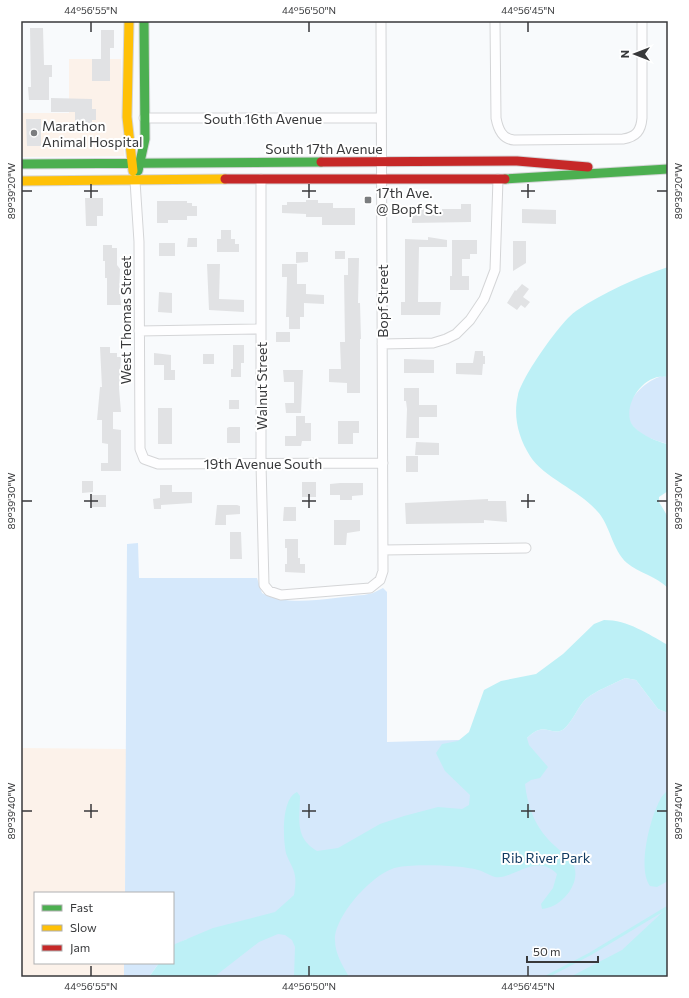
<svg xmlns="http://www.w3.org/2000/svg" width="689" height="998" font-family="Commissioner,sans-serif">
<rect width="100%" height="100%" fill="#f8fafc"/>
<path fill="#fcf2ea" d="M69,59H121L124,156L21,157V113H69Z
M21,748L126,749L125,893H35V963H124V977H21Z"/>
<path fill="#d5e8fb" d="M662,376L668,377V444C656,441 640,436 632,425C618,405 644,381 662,376Z
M138,543L139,578H257L262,593C288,608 334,597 364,595L373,593L383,588L387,592V742L527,738C546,719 551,738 564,729C572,722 577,709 584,701C592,692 614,684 625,678L636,680L658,709L668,713V977H187V939L173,946V893H125L127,544Z
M124,963H159L149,977H124Z"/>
<path fill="#bdf0f6" d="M668,267V377C647,372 625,399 630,420C633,432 657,442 668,444V491L659,497V502L668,517V588C656,576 639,573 627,563C612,550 610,524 597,511C579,490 544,478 530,456C518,437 513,416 518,395C522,377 560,322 576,311C604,292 636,278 668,267Z
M604,620C628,620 648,634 668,645V713L658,709L636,680L625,678C614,684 592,692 584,701C577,709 572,722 564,729C551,738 546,719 527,738L529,745L548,767L540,778L531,780L525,784C528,809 536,829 555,846C561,852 571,858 574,866C581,884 561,908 542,909L541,904L553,888L557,874C536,852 513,880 495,877C489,875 483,871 478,870C461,865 417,864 399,867C375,870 334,916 335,940C335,954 343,966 349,977H319L315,975L313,977H294L295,947L292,940L285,935L278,934L259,942L214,977H149L159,963H173V946L175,944L213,928L275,912L294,895C295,889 296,882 295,876C294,868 288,860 286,853C283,839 281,799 297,792L300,796C300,819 294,837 317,851L338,848L380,824L404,816L438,807L462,809L469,805L470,795L445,771L436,753L442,744L458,741L469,732L484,690L501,681L536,674L563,654L594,624Z
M668,790V881L657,887L650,886C637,869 650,818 660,800C661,797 665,793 668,790Z
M668,907V977H570L622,950Z"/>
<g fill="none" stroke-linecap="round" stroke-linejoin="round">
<path stroke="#bdf0f6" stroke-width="3" d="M546,977L590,954L668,907"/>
</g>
<path fill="#e1e2e4" d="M30,28H43L44,65H52V77H49V100H29L28,87H31Z
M101,30H114V48H110V81H92V59H101Z
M51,98L92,99V109H96V120H92V132H75V112H51Z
M26,119H41V146H27Z
M85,198H103V216H97V226H86Z
M306,200H318V203H333V208H355V225H322V217H306V214L282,213V205H287V202H306Z
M157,201H187V203H192V206H197V216H187V220H168V223H157Z
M461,204H471V222L412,223V206H424V211H442V209H461Z
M522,209L556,210V224L522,223Z
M221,230H231V239H235V244H239V252H217V239H221Z
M428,237L447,240V247H419L418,302H441L440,315H401V302H405V239L428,240Z
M188,238H197V247H187Z
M452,240H477V254H470V259H462V276H469V290H450V276H452Z
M513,241H526V263L513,271Z
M159,243H175V256H159Z
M103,245H112V248H117V265L120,269L119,294H120L121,305H107V278H105V261H103Z
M335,251H345V259H335Z
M296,252H308V262L296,263Z
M348,258H359L358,303H360L361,339H360V393H347V383L329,382V369H341L340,342H345L344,275H348Z
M207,264H220L219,299L244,300V312L209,310Z
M282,264H297V284H306V294L324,295V304L304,303V317H300V329H289V317H286L287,277H282Z
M522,284L529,289L523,297L530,302L525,308L521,305L517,310L507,303L515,290L516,291Z
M159,292L172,293V313L158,312Z
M276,332H290V342H276Z
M233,345H244V363H241V377H231V369H233Z
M100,347H110V353H117V357H121L119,388L121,412H113V429L121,430V471H101V463H108V444L102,443V420H97L100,387H102Z
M475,351H483V356H485V364H483L482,375L456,374V363H473Z
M154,353L171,355V370H175V380H164V365H154Z
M203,354H214V364H203Z
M404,359L434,360V373H404Z
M283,370H303L301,413H286L285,403H294V382H284Z
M404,388H419V405H437V417H419V438H406L407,409L406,401H404Z
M229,400H239V409H229Z
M158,408H172V444H158Z
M296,416H305V423H311V441H302L301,446H285V436H296Z
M338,421H359V433H353V444H338Z
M229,427H240V443H227V428Z
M416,442L439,443V455H415Z
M406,456H418V472H406Z
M82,481H93V492L82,493Z
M302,482H316V497H302Z
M340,483H363V495L352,496V500H340V495H330V484Z
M160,485H172V492H192V503L161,505V509H154L153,499L160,498Z
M92,495H106V507H92Z
M488,499V501H506L507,522L484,520V523L406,524L405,503Z
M217,505H237L240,506V514L226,515V525H215Z
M284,507H296V521H283Z
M334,520H360V531L347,533L346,545H334Z
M230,532H241L242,559H230Z
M285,539H298V558H300V564H305V573L285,572V564H287V548H285Z"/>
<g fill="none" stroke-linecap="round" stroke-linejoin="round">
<g stroke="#d4d5d7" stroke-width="11">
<path id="street" d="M495,21L496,118C498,129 502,139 514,140L623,139C636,137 641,131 642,118V21
M144,118H381
M261,179V464L264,585L269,591L281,595L370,588L380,580L383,571L381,21
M135,181L139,242L140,449L144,459L158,464L383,463
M139,331L261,329
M382,344L433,343L446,339L456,334L470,320L484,299L495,270L498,179
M383,550L526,548"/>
</g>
<g stroke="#d4d5d7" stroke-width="11">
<path id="fast" d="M21,164L321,162
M138,171L145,139L144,21
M505,179L668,169"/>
</g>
<g stroke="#d4d5d7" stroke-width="11">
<path id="slow" d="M129,21L127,117L133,171
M21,181L225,179"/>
</g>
<g stroke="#d4d5d7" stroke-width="11">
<path id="jam" d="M321,162L517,161L588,167
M225,179H505"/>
</g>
<use href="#street" stroke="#fefeff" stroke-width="9"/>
<use href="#fast" stroke="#4caf50" stroke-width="9"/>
<use href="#slow" stroke="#ffc107" stroke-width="9"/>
<use href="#jam" stroke="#c62828" stroke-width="9"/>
</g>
<path fill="none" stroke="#38393b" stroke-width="1.5" d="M91,22V32M309,22V32M528,22V32M91,184V198M309,184V198M528,184V198M22,191H32M84,191H98M302,191H316M521,191H535M657,191H667M91,494V508M309,494V508M528,494V508M22,501H32M84,501H98M302,501H316M521,501H535M657,501H667M91,804V818M309,804V818M528,804V818M22,811H32M84,811H98M302,811H316M521,811H535M657,811H667M91,966V976M309,966V976M528,966V976"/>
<g fill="#7b7d7f" stroke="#fff" stroke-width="1.5">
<circle cx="34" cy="133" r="4"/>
<rect x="364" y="196" width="8" height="8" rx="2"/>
</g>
<g text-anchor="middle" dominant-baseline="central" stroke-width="4" stroke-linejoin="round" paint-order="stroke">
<g font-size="14" fill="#38393b" stroke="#fff">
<text x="263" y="118">South 16th Avenue</text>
<text x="324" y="148">South 17th Avenue</text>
<text transform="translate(382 301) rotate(-90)">Bopf Street</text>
<text transform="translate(125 320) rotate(-90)">West Thomas Street</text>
<text transform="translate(261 386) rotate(-90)">Walnut Street</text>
<text x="263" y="463">19th Avenue South</text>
</g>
<g font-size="14" fill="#38393b" stroke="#fff" text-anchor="start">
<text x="42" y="125">Marathon<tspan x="42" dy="16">Animal Hospital</tspan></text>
<text x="376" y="192">17th Ave.<tspan x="376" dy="16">@ Bopf St.</tspan></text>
</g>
<g font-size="14" fill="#113a61" stroke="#fff">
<text x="546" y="857">Rib River Park</text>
</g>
</g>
<rect width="689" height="998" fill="none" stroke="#ffffff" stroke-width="44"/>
<rect x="34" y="892" width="140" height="72" fill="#ffffff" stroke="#afb0b1"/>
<rect x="42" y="905" width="20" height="6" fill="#4caf50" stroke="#afb0b1"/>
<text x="70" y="912" font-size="12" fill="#38393b">Fast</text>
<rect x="42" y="925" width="20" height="6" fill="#ffc107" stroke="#afb0b1"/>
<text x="70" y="932" font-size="12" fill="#38393b">Slow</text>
<rect x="42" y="945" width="20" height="6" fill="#c62828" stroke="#afb0b1"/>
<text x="70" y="952" font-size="12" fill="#38393b">Jam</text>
<g transform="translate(635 54) rotate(270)" stroke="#ffffff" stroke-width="3" paint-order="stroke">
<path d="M0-3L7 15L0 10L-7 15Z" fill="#38393b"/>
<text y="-6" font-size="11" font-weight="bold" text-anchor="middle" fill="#38393b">N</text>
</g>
<path d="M527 956v6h71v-6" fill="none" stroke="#38393b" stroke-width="2"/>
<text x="533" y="956" font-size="12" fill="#38393b" stroke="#ffffff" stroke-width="3" paint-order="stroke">50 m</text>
<rect x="22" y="22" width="645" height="954" fill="none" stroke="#38393b" stroke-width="1.5"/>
<g font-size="10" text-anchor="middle" fill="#38393b">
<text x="91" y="14">44°56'55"N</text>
<text x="309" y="14">44°56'50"N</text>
<text x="528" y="14">44°56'45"N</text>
<text transform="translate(678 191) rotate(-90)" y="4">89°39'20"W</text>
<text transform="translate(11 191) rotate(-90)" y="4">89°39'20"W</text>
<text transform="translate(678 501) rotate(-90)" y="4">89°39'30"W</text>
<text transform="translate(11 501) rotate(-90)" y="4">89°39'30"W</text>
<text transform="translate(11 811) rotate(-90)" y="4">89°39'40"W</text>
<text transform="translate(678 811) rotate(-90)" y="4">89°39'40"W</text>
<text x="91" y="990">44°56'55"N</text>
<text x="309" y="990">44°56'50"N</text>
<text x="528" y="990">44°56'45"N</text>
</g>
</svg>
